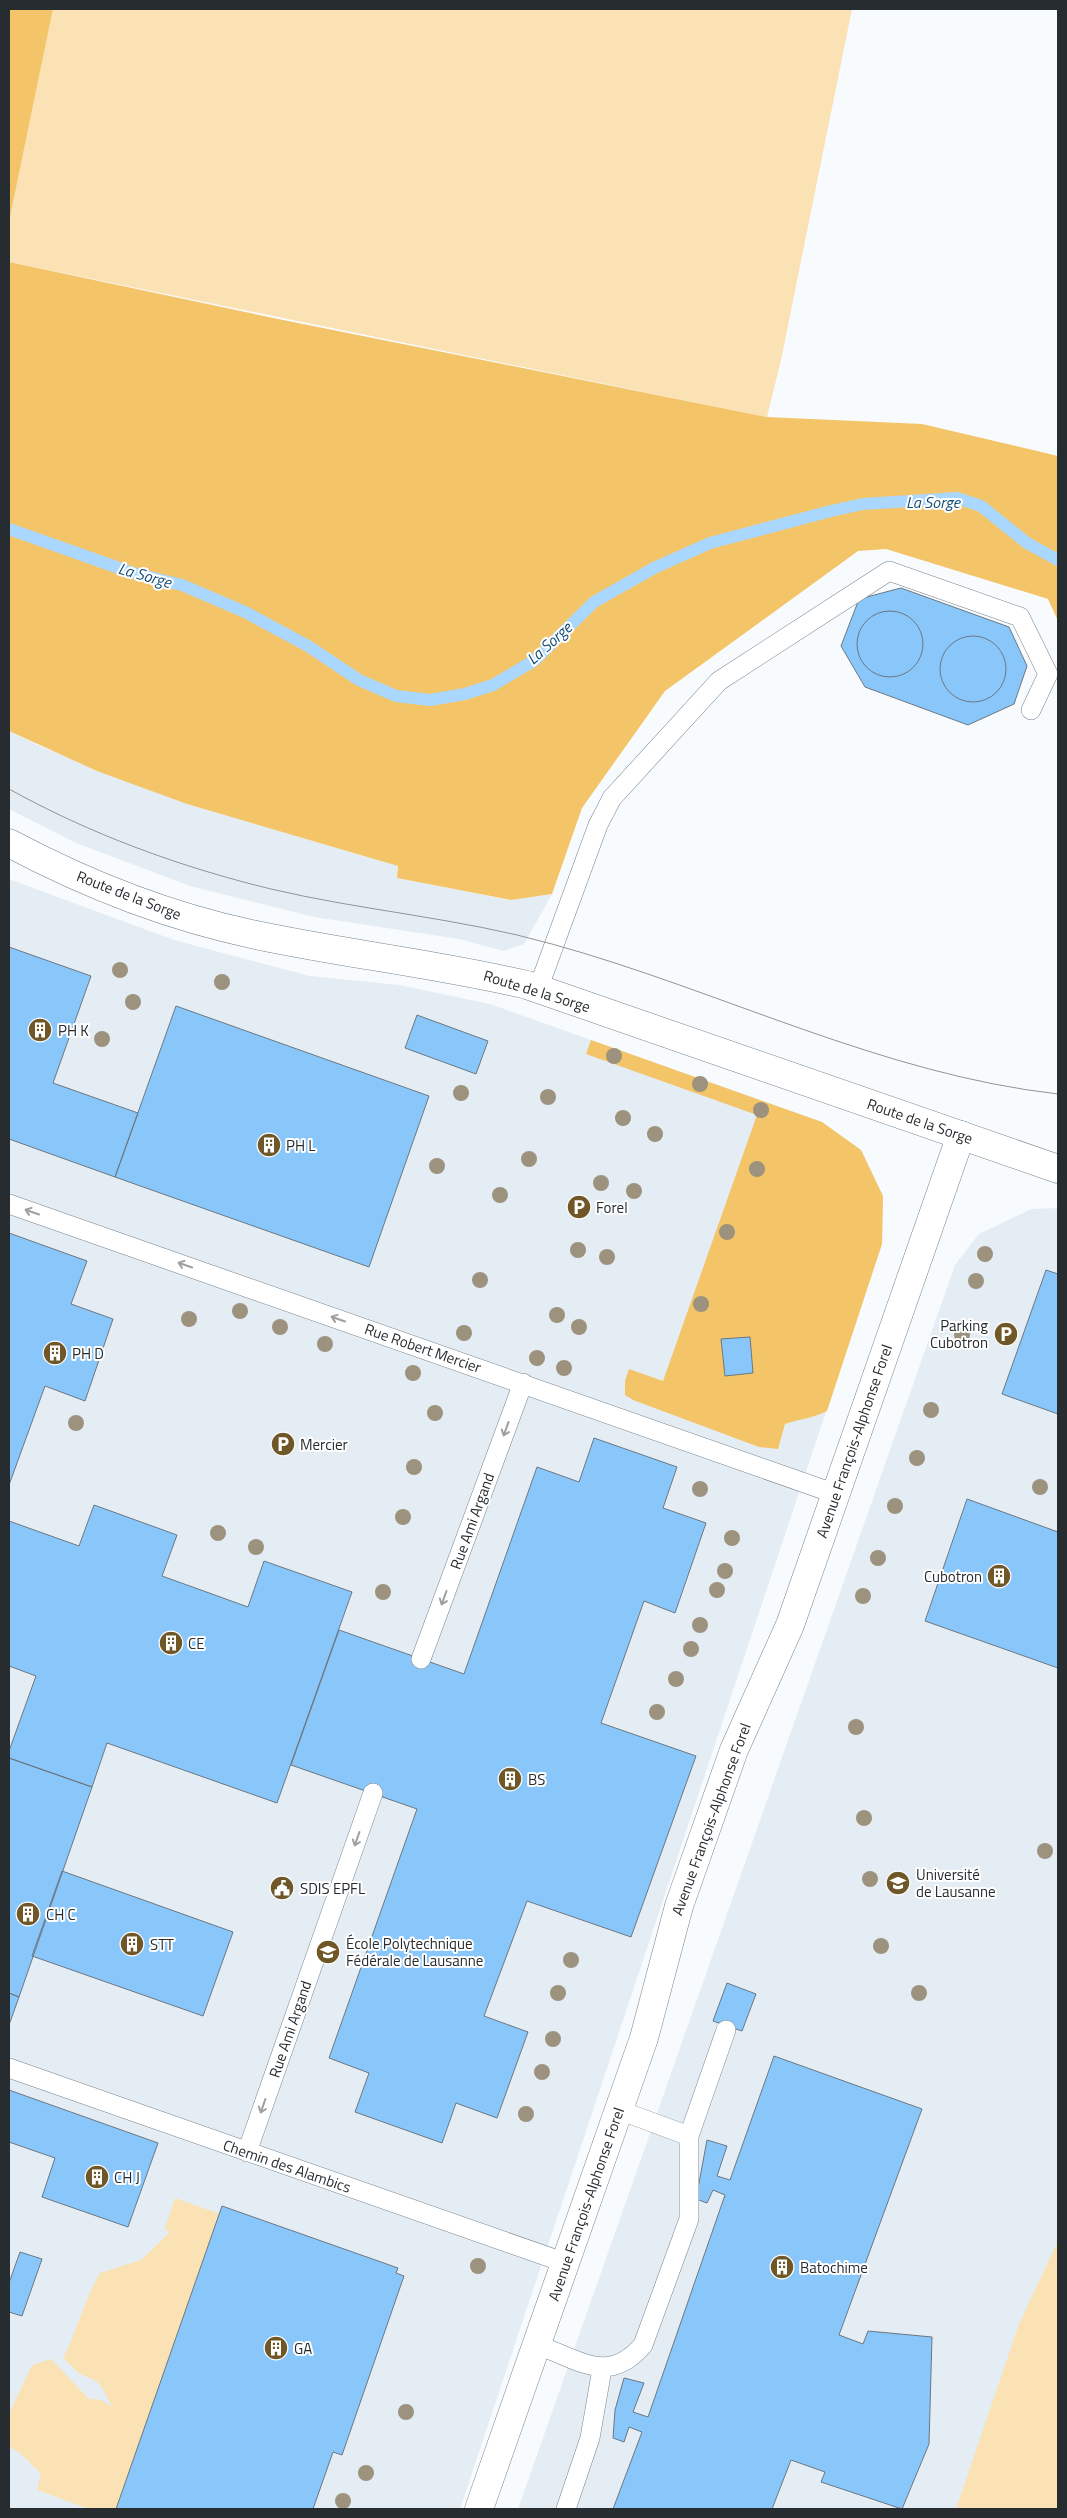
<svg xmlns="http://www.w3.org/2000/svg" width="1067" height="2518" font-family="'Titillium Web',sans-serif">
<rect width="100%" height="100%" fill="#f8fbfd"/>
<path fill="#e5edf4" d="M9,731L44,748L187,804L398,866L397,878L510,900L552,894L524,944L504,951L459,939L314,917L190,886L76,843L9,809Z
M9,879L174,940L310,976L399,985L490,1004L822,1122L861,1150L883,1196L882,1244L460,2509H9Z
M1058,1208V2509H518L955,1265L979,1234L1031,1209Z"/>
<path fill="#fae2b5" d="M53,9H852L781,360L767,417L9,262V222Z
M175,2198L220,2214L116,2509H89L37,2490L41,2473C30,2465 22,2451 9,2447V2414L32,2365L51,2359L89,2399L101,2400L112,2407L103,2389L96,2381L80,2374L63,2358C77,2331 84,2300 100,2273L141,2260L169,2233L165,2228Z
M1058,2241V2509H956L1019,2324Z"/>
<path fill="#f4c469" d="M9,9H53L9,222Z
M9,262L278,319L767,417L922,424L1058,456V621L1048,599L886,549L858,551L665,691L582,808L552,894L511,900L397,878L398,866L187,804L97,771L9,731Z
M591,1040L822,1122L861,1150L883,1196L882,1244L827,1411C814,1418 800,1419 785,1424L778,1449L759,1447L633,1400L625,1395V1381L629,1369L663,1381L757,1115L586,1054Z"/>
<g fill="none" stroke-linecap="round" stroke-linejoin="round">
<path stroke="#a9d7fe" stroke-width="12" d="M9,529L133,573L182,585L245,612L308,646L359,680L396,696L430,700L465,694L493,685L535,660L594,602L654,568L710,543L831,511L863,504L957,498L981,506L1027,543L1058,560"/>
</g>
<path fill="#89c7fb" stroke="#6b7782" d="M901,588L1009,627L1027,666L1014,704L968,725L865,687L841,646L859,599Z
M857 644a33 33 0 1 1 66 0a33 33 0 1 1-66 0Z
M940 669a33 33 0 1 1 66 0a33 33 0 1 1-66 0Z
M9,947L91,976L53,1083L138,1113L115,1177L9,1139Z
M176,1006L429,1096L369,1267L115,1177Z
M417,1015L488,1041L476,1074L405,1048Z
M9,1233L87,1261L71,1304L113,1319L85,1401L45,1386L9,1485Z
M1046,1270L1058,1274V1414L1002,1394Z
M750,1337L753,1373L725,1376L721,1339Z
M594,1438L677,1467L663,1508L706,1523L675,1613L644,1601L601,1723L696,1756L631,1937L527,1901L484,2016L528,2032L497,2118L456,2103L442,2143L355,2112L369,2073L329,2058L417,1809L291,1765L339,1630L464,1674L537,1467L579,1482Z
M967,1499L1058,1532V1668L925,1621Z
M94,1505L177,1535L162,1576L248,1607L264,1561L352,1592L277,1803L107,1743L92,1787L9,1758V1751L36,1676L9,1666V1521L79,1546Z
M9,1758L92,1787L19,1997L9,1993Z
M62,1871L233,1932L203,2016L32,1956Z
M727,1983L756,1994L742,2031L713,2021Z
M9,1993L19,1997L9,2025Z
M774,2056L922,2109L839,2335L863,2344L868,2331L932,2337L929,2444L902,2509L821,2482L825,2472L791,2460L772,2509H613L642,2432L629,2427L624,2442L613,2438L615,2410L624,2378L644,2383L633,2412L648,2417L725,2195L713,2190L707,2203L696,2199L707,2140L727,2146L717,2176L730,2180Z
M9,2090L158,2143L128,2227L42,2197L55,2158L9,2142Z
M222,2206L398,2268L396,2273L404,2276L342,2455L333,2452L313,2509H116Z
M20,2252L42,2259L22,2316L9,2312V2283Z"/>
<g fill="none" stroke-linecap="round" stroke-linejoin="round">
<g stroke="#77838e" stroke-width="20">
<path id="lane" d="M538,989L598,825L612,798L719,681L889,571L1020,617L1048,674L1031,710
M9,1204L836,1494
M421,1659L523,1383
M9,2068L566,2263
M619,2110L689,2136L726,2030
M247,2152L373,1793
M537,2345C579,2359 608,2386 643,2345L689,2219V2136
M566,2509L590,2438L602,2369"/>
</g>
<g stroke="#77838e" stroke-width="29">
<path id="street" d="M479,2509L644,2038L679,1906L734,1750L790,1625L961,1135"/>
</g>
<g stroke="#77838e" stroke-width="29">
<path id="secondary" d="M9,843C86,884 170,917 256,935C346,954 437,964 527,985L1058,1169"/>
</g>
<use href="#lane" stroke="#fff" stroke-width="19"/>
<use href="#street" stroke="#fff" stroke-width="28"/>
<use href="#secondary" stroke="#fff" stroke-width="28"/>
<path stroke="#909497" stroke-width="1" d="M9,789C90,834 180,867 271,889C364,911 460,918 552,944C722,991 881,1074 1058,1094"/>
</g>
<g fill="#9c927e">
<circle cx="120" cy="970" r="8"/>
<circle cx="222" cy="982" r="8"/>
<circle cx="133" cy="1002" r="8"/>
<circle cx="102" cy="1039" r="8"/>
<circle cx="614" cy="1056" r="8"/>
<circle cx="700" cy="1084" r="8"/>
<circle cx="461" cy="1093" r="8"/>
<circle cx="548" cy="1097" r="8"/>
<circle cx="761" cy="1110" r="8"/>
<circle cx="623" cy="1118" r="8"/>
<circle cx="655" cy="1134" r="8"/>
<circle cx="529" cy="1159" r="8"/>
<circle cx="437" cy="1166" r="8"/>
<circle cx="757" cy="1169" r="8"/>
<circle cx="601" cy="1183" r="8"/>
<circle cx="634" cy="1191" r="8"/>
<circle cx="500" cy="1195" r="8"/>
<circle cx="727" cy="1232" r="8"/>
<circle cx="578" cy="1250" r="8"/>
<circle cx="985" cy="1254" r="8"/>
<circle cx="607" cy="1257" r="8"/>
<circle cx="480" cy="1280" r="8"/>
<circle cx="976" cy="1281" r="8"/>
<circle cx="701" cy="1304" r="8"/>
<circle cx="240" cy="1311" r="8"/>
<circle cx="557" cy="1315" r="8"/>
<circle cx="189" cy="1319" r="8"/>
<circle cx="280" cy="1327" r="8"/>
<circle cx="579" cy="1327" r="8"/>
<circle cx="464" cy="1333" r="8"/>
<circle cx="962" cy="1335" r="8"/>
<circle cx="325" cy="1344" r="8"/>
<circle cx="537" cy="1358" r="8"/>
<circle cx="564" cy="1368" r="8"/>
<circle cx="413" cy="1373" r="8"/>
<circle cx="931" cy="1410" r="8"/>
<circle cx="435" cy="1413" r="8"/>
<circle cx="76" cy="1423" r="8"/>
<circle cx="917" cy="1458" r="8"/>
<circle cx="414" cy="1467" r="8"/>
<circle cx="1040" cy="1487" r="8"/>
<circle cx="700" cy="1489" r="8"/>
<circle cx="895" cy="1506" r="8"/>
<circle cx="403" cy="1517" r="8"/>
<circle cx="218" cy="1533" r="8"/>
<circle cx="732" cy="1538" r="8"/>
<circle cx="256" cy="1547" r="8"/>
<circle cx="878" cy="1558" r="8"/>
<circle cx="725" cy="1571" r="8"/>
<circle cx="717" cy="1590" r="8"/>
<circle cx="383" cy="1592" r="8"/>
<circle cx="863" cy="1596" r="8"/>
<circle cx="700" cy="1625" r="8"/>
<circle cx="691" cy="1649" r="8"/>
<circle cx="676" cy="1679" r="8"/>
<circle cx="657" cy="1712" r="8"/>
<circle cx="856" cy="1727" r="8"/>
<circle cx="864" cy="1818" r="8"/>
<circle cx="1045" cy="1851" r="8"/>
<circle cx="870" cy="1879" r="8"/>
<circle cx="881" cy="1946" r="8"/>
<circle cx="571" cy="1960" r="8"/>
<circle cx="558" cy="1993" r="8"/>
<circle cx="919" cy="1993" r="8"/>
<circle cx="553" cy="2039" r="8"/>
<circle cx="542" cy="2072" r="8"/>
<circle cx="526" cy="2114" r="8"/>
<circle cx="478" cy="2266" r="8"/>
<circle cx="406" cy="2412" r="8"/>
<circle cx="366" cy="2473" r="8"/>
<circle cx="343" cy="2501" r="8"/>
</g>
<defs><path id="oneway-shaft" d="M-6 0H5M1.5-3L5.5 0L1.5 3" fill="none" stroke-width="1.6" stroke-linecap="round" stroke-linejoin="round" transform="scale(1.25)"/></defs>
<g stroke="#9ea0a2">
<use href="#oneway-shaft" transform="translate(32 1212) rotate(-161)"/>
<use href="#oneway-shaft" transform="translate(185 1265) rotate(-161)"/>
<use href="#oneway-shaft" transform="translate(338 1319) rotate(-161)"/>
<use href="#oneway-shaft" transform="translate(506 1429) rotate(110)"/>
<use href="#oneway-shaft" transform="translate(444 1598) rotate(110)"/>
<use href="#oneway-shaft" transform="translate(357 1839) rotate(109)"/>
<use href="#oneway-shaft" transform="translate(263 2106) rotate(109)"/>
</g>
<defs>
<g id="building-disc" transform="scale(1.25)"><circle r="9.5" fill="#6f5728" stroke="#fff"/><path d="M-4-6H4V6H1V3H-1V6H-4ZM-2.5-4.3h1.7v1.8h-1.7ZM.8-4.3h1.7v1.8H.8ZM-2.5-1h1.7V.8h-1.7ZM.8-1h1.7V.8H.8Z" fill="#fff"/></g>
<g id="parking-disc" transform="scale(1.25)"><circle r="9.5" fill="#6f5728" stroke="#fff"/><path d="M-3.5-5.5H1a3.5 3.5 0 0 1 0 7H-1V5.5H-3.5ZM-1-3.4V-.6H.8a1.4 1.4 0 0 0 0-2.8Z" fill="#fff"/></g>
<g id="university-disc" transform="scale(1.25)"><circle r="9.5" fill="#6f5728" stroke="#fff"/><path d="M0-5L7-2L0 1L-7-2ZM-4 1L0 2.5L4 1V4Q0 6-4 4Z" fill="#fff"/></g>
<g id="civic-disc" transform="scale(1.25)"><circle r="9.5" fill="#6f5728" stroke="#fff"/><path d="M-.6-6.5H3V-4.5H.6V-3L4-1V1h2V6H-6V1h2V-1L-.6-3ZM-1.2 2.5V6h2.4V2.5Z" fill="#fff"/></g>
</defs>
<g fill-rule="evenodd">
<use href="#building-disc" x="40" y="1030"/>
<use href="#building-disc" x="269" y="1145"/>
<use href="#parking-disc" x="579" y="1207"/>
<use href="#parking-disc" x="1006" y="1334"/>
<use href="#building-disc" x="55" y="1353"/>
<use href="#parking-disc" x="283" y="1444"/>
<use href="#building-disc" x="999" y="1576"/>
<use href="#building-disc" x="171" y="1643"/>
<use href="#building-disc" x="510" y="1779"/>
<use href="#university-disc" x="898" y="1883"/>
<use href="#civic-disc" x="282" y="1888"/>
<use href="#building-disc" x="28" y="1914"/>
<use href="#building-disc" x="132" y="1944"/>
<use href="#university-disc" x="328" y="1952"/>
<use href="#building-disc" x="97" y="2177"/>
<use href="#building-disc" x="782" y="2267"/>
<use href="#building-disc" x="276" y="2348"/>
</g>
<g text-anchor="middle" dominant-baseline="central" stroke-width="4" stroke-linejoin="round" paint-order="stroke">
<g font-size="15" fill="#272c30" stroke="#fff">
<text transform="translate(129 895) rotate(21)">Route de la Sorge</text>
<text transform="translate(537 991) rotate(17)">Route de la Sorge</text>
<text transform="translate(920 1121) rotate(19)">Route de la Sorge</text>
<text transform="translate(423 1348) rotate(19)">Rue Robert Mercier</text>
<text transform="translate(854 1441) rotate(-71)">Avenue François-Alphonse Forel</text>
<text transform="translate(472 1521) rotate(-70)">Rue Ami Argand</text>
<text transform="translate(711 1819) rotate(-70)">Avenue François-Alphonse Forel</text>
<text transform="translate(290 2029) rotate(-71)">Rue Ami Argand</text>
<text transform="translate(287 2166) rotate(19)">Chemin des Alambics</text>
<text transform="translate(586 2204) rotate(-71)">Avenue François-Alphonse Forel</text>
</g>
<g font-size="15" fill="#272c30" stroke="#fff" text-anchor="start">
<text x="58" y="1030">PH K</text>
<text x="286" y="1145">PH L</text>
<text x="596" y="1207">Forel</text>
<text x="988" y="1325" text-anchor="end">Parking<tspan x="988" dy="17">Cubotron</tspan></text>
<text x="72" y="1353">PH D</text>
<text x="300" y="1444">Mercier</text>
<text x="982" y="1576" text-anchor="end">Cubotron</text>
<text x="188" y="1643">CE</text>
<text x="528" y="1779">BS</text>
<text x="916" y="1874">Université<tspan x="916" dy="17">de Lausanne</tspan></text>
<text x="300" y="1888">SDIS EPFL</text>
<text x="46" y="1914">CH C</text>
<text x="346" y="1943">École Polytechnique<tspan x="346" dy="17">Fédérale de Lausanne</tspan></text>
<text x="150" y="1944">STT</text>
<text x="114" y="2177">CH J</text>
<text x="800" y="2267">Batochime</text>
<text x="294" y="2348">GA</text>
</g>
<g font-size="16" font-style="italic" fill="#114c76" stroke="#fff">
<text x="933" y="502">La Sorge</text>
<text transform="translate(145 575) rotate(16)">La Sorge</text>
<text transform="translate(549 643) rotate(-42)">La Sorge</text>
</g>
</g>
<rect width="1067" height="2518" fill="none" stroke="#272c30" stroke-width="20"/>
</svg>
